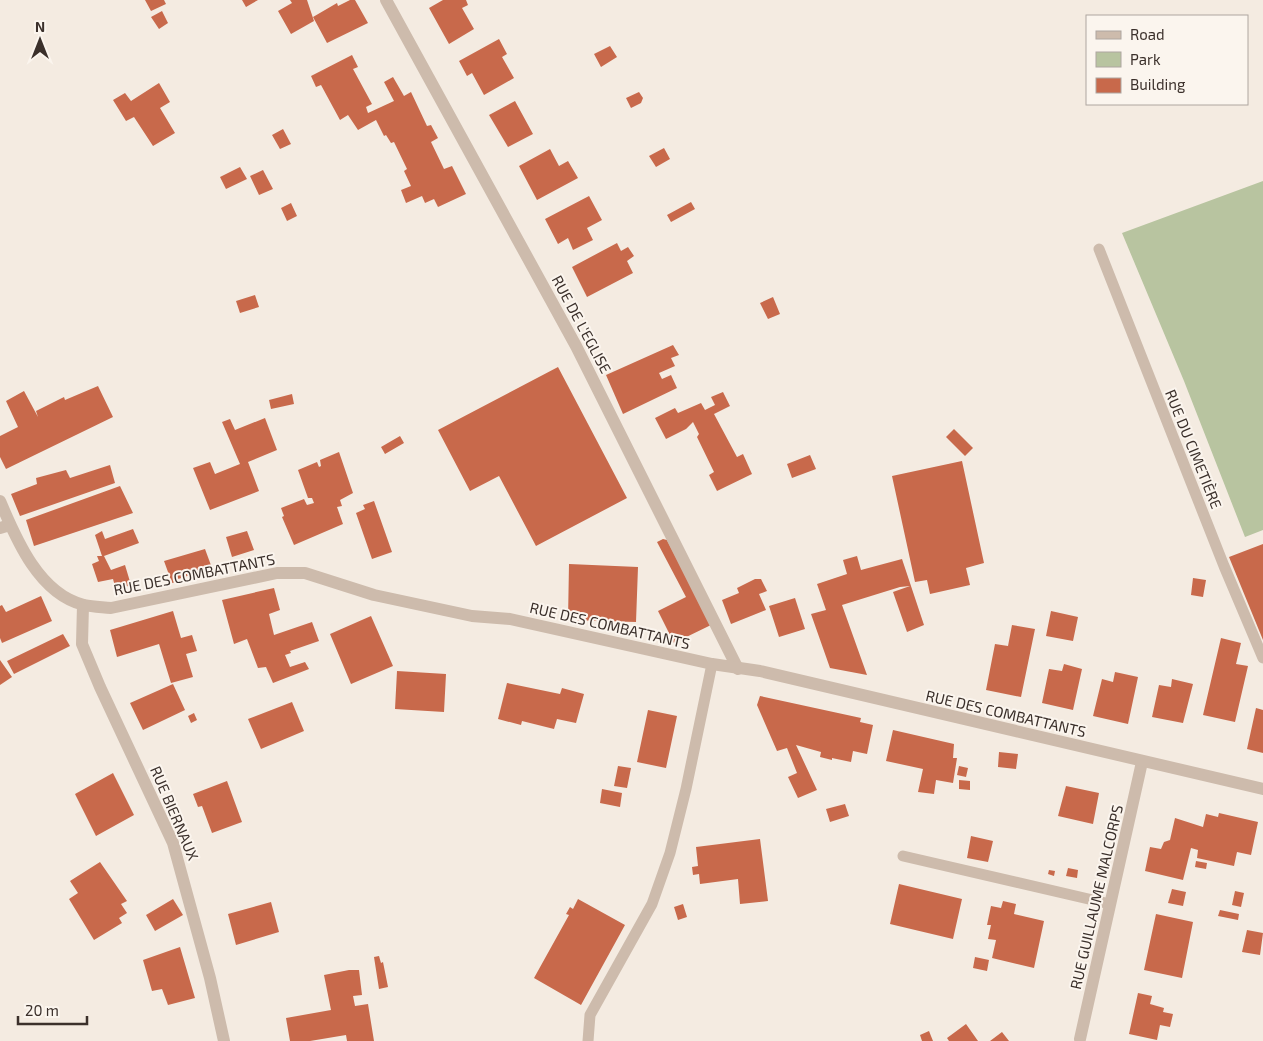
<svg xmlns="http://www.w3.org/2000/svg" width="1263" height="1041" font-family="'Exo 2',sans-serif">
<rect width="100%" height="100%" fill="#f4ebe1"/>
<path fill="#b8c4a0" d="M1263,181V530L1245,537L1184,381L1122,233Z"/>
<path fill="#c8694b" d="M145,0H164L166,4L151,11Z
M242,0H258L246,7Z
M290,0H307L314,21L291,34L278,11L292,3Z
M350,0H355L368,23L327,43L313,17L337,3L338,6Z
M443,0H466L468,5L462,8L474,29L449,44L429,8Z
M162,11L168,23L159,29L151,17Z
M499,39L507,54L502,57L514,78L484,95L472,73L467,76L459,61Z
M610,46L617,57L601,67L594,54Z
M352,55L358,67L353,69L372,104L366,107L368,113L394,101L384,82L393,77L404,96L411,92L427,126L431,125L438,138L431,142L444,169L452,166L466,194L438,207L434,199L425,203L422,196L406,203L401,190L411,186L404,171L407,169L394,142L391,143L386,135L384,136L376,120L358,130L348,115L340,120L321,85L316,87L311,76Z
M159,83L170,102L160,108L175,133L153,146L134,117L126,121L113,100L125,93L131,101Z
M639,92L643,98L641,103L631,108L626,98Z
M515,101L533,134L508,147L489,115Z
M283,129L291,144L280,149L272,135Z
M664,148L670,159L656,167L649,156Z
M550,149L559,166L568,161L578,178L537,200L519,166Z
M240,167L247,179L226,189L220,177Z
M263,170L273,189L259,195L250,176Z
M589,196L602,220L587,228L593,240L573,250L568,238L558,244L545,219Z
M691,202L695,209L671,222L667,215Z
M291,203L297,216L287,221L281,208Z
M617,243L621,251L628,247L634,256L627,261L633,273L587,297L572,267Z
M255,295L259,307L240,313L236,301Z
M773,297L780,314L768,319L760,303Z
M673,345L679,355L671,358L675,366L659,373L662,379L671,375L677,388L623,414L606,375Z
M558,367L627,498L536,546L499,476L470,491L438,430Z
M98,386L113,417L6,469L0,457V436L18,427L6,401L24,391L38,417L36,411L64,397L65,400Z
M723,392L730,406L714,414L737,457L743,454L752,474L717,491L709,475L714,472L697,437L699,434L693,422L686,429L666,439L655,418L675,408L678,413L701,403L705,410L715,405L711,397Z
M292,394L294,404L271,409L269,400Z
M265,418L277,450L248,462L259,491L210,510L193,468L210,462L215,474L240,464L222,422L230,419L235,430Z
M954,429L973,448L965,456L946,437Z
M400,436L404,443L385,454L381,447Z
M339,452L353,493L340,500L342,506L337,507L343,524L294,545L282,517L284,516L281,508L304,499L307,505L314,503L312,498H308L298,470L317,462L319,467L321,466L320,460Z
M810,455L816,469L792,478L787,464Z
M962,461L984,563L966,568L970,585L930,594L927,580L915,582L892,476Z
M110,465L115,483L20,516L11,494L37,484L36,478L66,470L70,478Z
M120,486L133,513L34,546L26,520Z
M374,501L392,552L372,559L356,513L365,509L363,505Z
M133,529L139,543L104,556L111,570L125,565L131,585L116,590L113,579L98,582L92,564L99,561L97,556H102L95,535L102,531L105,539Z
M247,531L254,550L232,557L226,537Z
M663,539L667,540L711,625L674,643L658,611L686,597L657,542Z
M1263,544V640L1229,557Z
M205,549L212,568L175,580L176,582L172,583L164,561Z
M857,556L861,570L902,559L924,625L907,632L893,592L910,586L900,587L842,605L867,675L830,668L811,614L826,610L817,584L847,574L843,560Z
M569,564L638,567L636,622L568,620Z
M1193,578L1206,580L1203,597L1191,595Z
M755,579H761L767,591L759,594L766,610L731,624L722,600L739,593L737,588Z
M274,588L280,610L269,614L274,635L312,622L319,641L290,651L291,653L285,655L290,667L305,662L309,669L273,683L266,667L258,668L247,639L234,644L222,600Z
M41,596L52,621L2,643L0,638V606L2,605L6,612Z
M795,598L805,629L779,637L769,606Z
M173,611L181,638L192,635L197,651L186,654L193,677L171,683L159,644L117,657L110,630Z
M1051,611L1078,617L1073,641L1046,636Z
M371,616L393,666L351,684L330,634Z
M1012,625L1035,629L1021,697L986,690L995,644L1008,646Z
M63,634L70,646L14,674L7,661Z
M1221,638L1241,643L1236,664L1248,666L1235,722L1203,715Z
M0,660L12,677L0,685Z
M1064,664L1082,669L1073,710L1042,703L1049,669L1062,671Z
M397,671L446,674L444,712L395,709Z
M1115,672L1138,677L1128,724L1093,716L1102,679L1113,682Z
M1172,679L1193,684L1183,723L1152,717L1159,685L1171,687Z
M507,683L560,694L562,688L584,694L576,723L557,719L554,729L522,721L521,725L498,719Z
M173,684L185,710L143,730L130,703Z
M760,696L861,718L860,722L873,725L867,754L853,751L851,762L832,758V760L820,757L821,752L796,745L817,790L798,798L788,777L797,773L787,748L777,751L757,705Z
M292,702L304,731L261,749L248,719Z
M1256,708L1263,710V753L1247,749Z
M648,710L677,716L666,768L637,762Z
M194,713L197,720L191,723L188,716Z
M893,730L954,744L953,758H957L953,783L936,780L934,794L918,792L923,769L886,761Z
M999,752L1018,754L1016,769L998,767Z
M618,766L631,768L627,788L614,786Z
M959,766L968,768L966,777L957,775Z
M113,773L134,815L96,836L75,794Z
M959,780L970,781V790L959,789Z
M227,781L242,822L212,833L202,806L198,807L193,794Z
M1066,786L1099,793L1093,824L1058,816Z
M602,789L622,793L620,807L600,803Z
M845,804L849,816L830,822L826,809Z
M1219,813L1258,822L1251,855L1237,852L1234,866L1197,858L1198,850L1191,848L1183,880L1145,871L1150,847L1161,849L1164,842L1170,840L1175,818L1203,827L1206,814L1218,817Z
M971,836L993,841L988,862L967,858Z
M760,839L768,901L740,904L738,879L700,884L699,874L693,875L692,867L698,866L696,847Z
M1196,861L1207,863L1206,869L1195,867Z
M100,862L127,901L121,904L127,913L119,918L122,923L94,940L69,899L78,893L70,881Z
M1068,868L1078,870L1077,878L1066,876Z
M1049,870L1055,871L1054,876L1048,874Z
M899,884L962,899L953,939L890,924Z
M1172,889L1186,892L1183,906L1168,903Z
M1235,891L1244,893L1241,907L1232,905Z
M173,899L183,915L155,931L146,915Z
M578,899L625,925L581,1005L534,978L569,915L566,914L570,907L573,909Z
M1003,901L1016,904L1014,914L1044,921L1034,968L992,958L996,940L988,939L991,925H987L991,906L1001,908Z
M271,902L279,932L236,945L228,914Z
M683,904L687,917L678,920L674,907Z
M1220,910L1239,914L1238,920L1218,916Z
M1156,914L1193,922L1182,978L1144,970Z
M1247,930L1263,933L1260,955L1242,952Z
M180,947L195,998L168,1005L162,989L152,991L143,960Z
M379,956L381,963L383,962L388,987L379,989L374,957Z
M975,957L989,960L987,971L973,968Z
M349,970H359L362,995L353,996L355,1006L368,1004L374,1041H347L346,1035L310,1041H290L286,1018L331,1010L324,975Z
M1138,993L1152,996L1150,1004L1164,1008L1163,1012L1173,1014L1170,1027L1160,1025L1157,1040L1129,1034Z
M966,1024L978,1041H949L947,1038Z
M929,1031L933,1041H922L920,1035Z
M1002,1032L1009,1041H990Z"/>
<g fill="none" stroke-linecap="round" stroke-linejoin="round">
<path stroke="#cdbbac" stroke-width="11" d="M1099,249L1224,566L1263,658
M903,856L1110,904
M588,1041L590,1015L652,904L670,853L686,789L712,664"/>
<path stroke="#cdbbac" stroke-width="12" d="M386,0L576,346L738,669
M0,528L10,525
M83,605L82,644L100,687L173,843L210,978L224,1041
M1080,1039L1142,762"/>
<path stroke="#cdbbac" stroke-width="12" d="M0,501C16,539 39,594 84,605C93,607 102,607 111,608L277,573H305L374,595L472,616L510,619L712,664L760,671L1263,789"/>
</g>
<g text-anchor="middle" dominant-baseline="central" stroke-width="4" stroke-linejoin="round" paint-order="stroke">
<g font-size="15" fill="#3b302b" stroke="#fbf5ee">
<text transform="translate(582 324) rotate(62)">RUE DE L'EGLISE</text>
<text transform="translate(1194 449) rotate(68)">RUE DU CIMETIÈRE</text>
<text transform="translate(194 574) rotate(-11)">RUE DES COMBATTANTS</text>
<text transform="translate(610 625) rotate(13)">RUE DES COMBATTANTS</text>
<text transform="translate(1006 713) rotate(13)">RUE DES COMBATTANTS</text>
<text transform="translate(175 813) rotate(67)">RUE BIERNAUX</text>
<text transform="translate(1096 897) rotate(-77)">RUE GUILLAUME MALCORPS</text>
</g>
</g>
<rect x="1086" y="15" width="162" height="90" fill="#fbf5ee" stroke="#aea6a0"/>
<rect x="1096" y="31" width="25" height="8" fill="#cdbbac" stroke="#aea6a0"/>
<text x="1130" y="40" font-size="15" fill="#3b302b">Road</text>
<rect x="1096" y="52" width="25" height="15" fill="#b8c4a0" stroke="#aea6a0"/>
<text x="1130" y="65" font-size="15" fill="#3b302b">Park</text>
<rect x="1096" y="78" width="25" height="15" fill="#c8694b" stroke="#aea6a0"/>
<text x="1130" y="90" font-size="15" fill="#3b302b">Building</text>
<g transform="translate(40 40)" stroke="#fbf5ee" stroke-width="4" paint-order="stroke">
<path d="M0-4L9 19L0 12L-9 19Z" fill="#3b302b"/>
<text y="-8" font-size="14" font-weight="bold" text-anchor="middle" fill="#3b302b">N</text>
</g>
<path d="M18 1016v8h69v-8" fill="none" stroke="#3b302b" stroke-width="2.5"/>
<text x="25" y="1016" font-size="15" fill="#3b302b" stroke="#fbf5ee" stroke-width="4" paint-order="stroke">20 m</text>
</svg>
